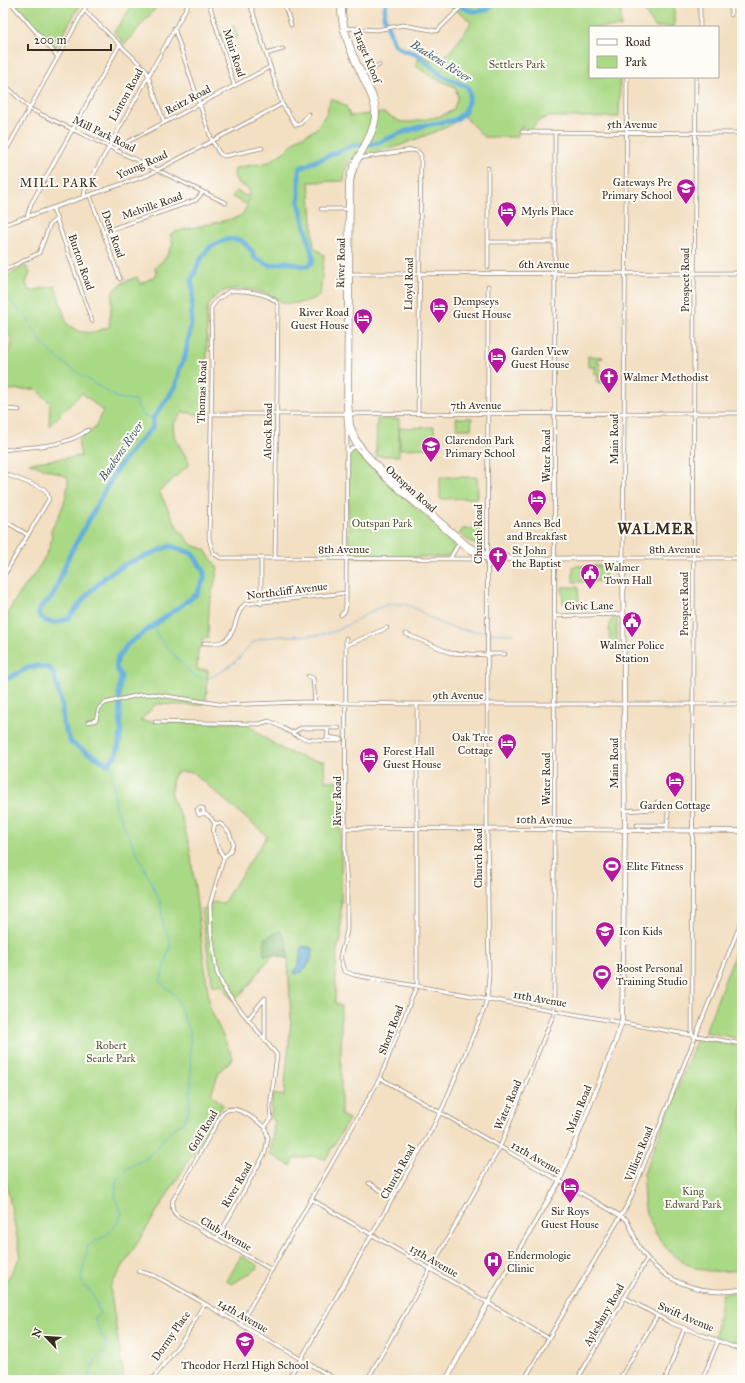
<svg xmlns="http://www.w3.org/2000/svg" width="745" height="1383" font-family="'IM FELL Great Primer',serif">
<rect width="100%" height="100%" fill="#fdfcf7"/>
<filter id="ink" filterUnits="userSpaceOnUse"><feTurbulence type="fractalNoise" baseFrequency=".025" numOctaves="2"/><feDisplacementMap in="SourceGraphic" scale="8" xChannelSelector="R" yChannelSelector="G"/><feConvolveMatrix kernelMatrix="1 2 1 2 8 2 1 2 1" color-interpolation-filters="sRGB"/></filter>
<filter id="wash" filterUnits="userSpaceOnUse"><feTurbulence type="fractalNoise" baseFrequency=".012" numOctaves="4" result="noise"/><feDisplacementMap in="SourceGraphic" scale="16" xChannelSelector="R" yChannelSelector="G"/><feGaussianBlur stdDeviation="0.9" result="paint"/><feColorMatrix in="noise" values="0 0 0 0 0 0 0 0 0 0 0 0 0 0 0 0 0 1.4 0 .05"/><feComposite in="paint" operator="in"/></filter>
<g filter="url(#wash)">
<rect width="100%" height="100%" fill="#f3dfc2"/>
<path fill="#aad986" stroke="#728252" d="M15,3H81L55,48Z
M134,3H160L125,44L114,32Z
M443,3H674V27H655L641,6L621,8V27H590V77H620L619,117H547L536,122L532,130L526,131L522,126L517,137H484L464,116L447,127L396,147L350,159L345,171L344,181L309,182L314,247L324,255L320,296C310,301 296,305 284,303C280,302 279,299 276,298C254,287 216,280 207,310V416L183,412L173,424L174,436L190,464L159,491L177,527L192,545L204,549L218,568L209,606L208,638H202V647L198,648L197,670H208L206,703C197,707 168,704 156,704L140,721L248,724C268,742 296,761 324,761L325,781H341V940L337,949L335,1003L341,1006V1115L349,1119L325,1160C313,1154 308,1156 295,1159L291,1166L270,1154L275,1120L271,1119L272,1094L284,1096L291,1021L288,959L274,955C257,969 250,990 233,1001L221,984L213,987L201,909H210V902L223,903L267,836L192,772H179L173,775L171,796L182,819L190,849L210,1008L233,1058L219,1072L211,1094L223,1105L110,1287L124,1380H3V1286L21,1257L3,1166V623C8,618 9,610 13,604C23,586 57,551 51,531C60,513 69,497 68,477L29,463L81,456L78,440L95,428L103,411L82,393L49,426L50,403L36,389L3,390V355L9,352C16,336 7,337 3,323C0,314 3,289 3,278L26,266L30,273L26,283L29,291L55,286L67,324C84,336 90,334 109,327L113,291L124,282L137,277L140,284L157,275L155,268L166,257L173,244L170,234C185,227 235,221 241,215C245,212 248,203 249,198L245,204L232,197L236,191L248,197L249,189L238,183L234,176L235,168L269,162L285,151L297,139L315,130L326,114L331,98L346,106L350,116L384,113L401,122H411L441,116L453,110L458,97L455,87L430,76L416,66L420,54C425,56 432,61 438,60C450,56 464,33 471,23L464,15Z
M234,26L238,38L225,42L222,30Z
M588,356L603,357V358L598,359V364H600V377H607L606,384L597,382L598,374L593,373L596,367H588Z
M456,418H472L471,429H457Z
M377,419H399V428L434,427L435,448L400,449L399,428V456H376Z
M353,450L357,451L389,484L454,542C456,548 451,555 445,557H352L349,554L348,454Z
M440,477H477L478,498L440,499Z
M463,529H483V543L477,546L459,534Z
M573,566H606V581L573,582Z
M562,587H578L579,603H563Z
M613,617L617,618V648L613,646C608,640 608,623 613,617Z
M742,935V1039L705,1032Z
M702,1038L742,1047V1269C704,1277 673,1266 654,1230C651,1223 646,1216 645,1208C643,1196 643,1185 644,1174L696,1041Z
M241,1256L257,1265L258,1268L232,1284L227,1281Z
M742,1292V1348L715,1337L722,1294Z"/>
<path fill="#87b973" stroke="#617248" d="M280,931L287,943L289,957L286,958L275,955H264L263,951L265,938Z"/>
<path fill="#64afdc" stroke="#506c7d" d="M302,946L313,948C313,958 307,972 295,974L294,972L299,963Z"/>
<g fill="none" stroke-linecap="round" stroke-linejoin="round">
<path stroke="#64afdc" stroke-width="1" d="M3,297H6L27,318L42,343L63,363L117,398L135,400L142,415L153,418
M153,624C156,639 168,647 177,658C191,675 201,686 222,671C228,667 234,663 239,658C246,650 250,642 261,639C282,633 304,638 325,634C347,630 372,606 392,604C413,602 423,615 441,623C454,630 471,631 486,632
M489,633L514,634
M89,1380C89,1366 98,1357 108,1348L94,1318L100,1314L91,1291L84,1287L81,1278L88,1246C105,1235 114,1234 122,1213L115,1199L116,1181L127,1168L147,1158L174,1128L184,1122L189,1109L191,1081L190,1030L185,1022L178,1001L174,994L160,982L171,943L163,924L160,901L116,809L111,761"/>
<path stroke="#64afdc" stroke-width="5" d="M452,3C469,8 468,15 489,9L492,3
M3,681L28,668L38,666L49,668L54,674L62,706L63,723L71,743L108,764L117,754L121,732L119,692L121,676L116,667L118,657L128,644L197,594L204,579V571L192,553L170,546L126,564L105,577L86,596L69,618L56,623L45,621L39,615V609L53,596L69,556L117,469L135,446L151,429L153,426V418L175,388L179,370L185,357L191,324L193,289L191,281L200,260L210,247L227,239L241,240L252,251L254,257C258,259 266,265 271,265C276,265 281,262 287,262C295,263 300,267 308,266L312,262L313,258L299,203V172L300,168L353,145L374,144L404,132L426,125L455,120L465,112L470,95L468,87L443,76L416,54L403,50L394,44L384,16L386,3"/>
</g>
</g>
<g filter="url(#ink)">
<g fill="none" stroke-linecap="round" stroke-linejoin="round">
<g stroke="#978470" stroke-width="4.5">
<path id="minor" d="M11,3L58,57
M209,3L234,85
M250,3L282,104L296,125L300,124L309,114
M284,3L291,25
M84,10L146,70L164,122
M731,15V3
M700,27V3
M174,28L212,141L220,154L225,156L262,148
M345,28L377,30L403,25L437,31L465,3
M266,54L283,49
M363,74L379,65
M627,77L623,558H742
M3,83L30,109L226,203
M522,132L742,133
M114,149L270,67
M3,156L88,3
M359,158L411,150L417,151L421,155L418,414
M90,196L120,279
M84,197L85,190L189,3
M53,209L92,321
M321,209H349
M27,217L31,204L120,44
M3,225L148,175L282,104
M103,232L196,200L203,192
M488,242H555
M488,267V168
M3,271L39,253L50,224L57,219
M350,274L742,273
M3,409L19,410
M210,414L742,413
M3,450C32,446 64,448 88,430
M347,452L357,445
M3,473L44,489L47,493L49,499L3,577
M3,520L28,535
M275,558L278,304C271,293 243,290 230,291L217,300L211,308L212,373L209,538L213,553L221,558H236L476,559
M450,559L460,541
M261,604V558
M341,615L345,611L346,604L347,427
M555,616L623,614
M406,634L451,653L487,655
M346,638L345,853L347,890V931L340,957L344,971L354,975L742,1044
M204,643C209,643 216,644 221,642C238,636 234,612 245,604L346,593
M347,645L387,628
M487,654H505
M308,676L313,678L315,702
M88,722L96,720L99,708L105,703L139,695L153,694L225,705L303,702L410,704H742
M155,722L259,724L269,721C280,725 289,733 300,737C308,740 335,743 341,739
M325,728L328,731L327,738
M292,733L301,728H339
M327,737L341,739
M624,811L654,809L657,802
M204,813L199,815L197,810L199,808H203L204,813L210,817L215,824
M637,825H667
M346,828L622,830
M667,830L668,812
M224,857C219,851 209,829 216,823L221,824L229,832L233,843L230,852L224,857L210,904L211,933L217,973L226,992L277,1055L270,1107L271,1119L265,1127
M265,998V1039
M248,1019L265,998
M692,1035L694,296L696,77
M380,1078L626,1219C632,1228 634,1238 639,1247C661,1283 702,1296 742,1289
M369,1183L393,1198
M311,1199L548,1338
M217,1239L265,1153L268,1138L265,1127C255,1120 233,1100 222,1114L173,1200C171,1207 173,1213 179,1217L272,1270
M138,1271L155,1276L181,1290L337,1380
M624,1297L671,1323L742,1350
M240,1325L380,1078L417,985V704
M141,1380L153,1378
M152,1380L187,1334L204,1304
M287,1380L301,1359L432,1129L443,1107L484,1009L487,998L489,975L487,828L488,286
M367,1380L500,1147L554,1013L555,133
M524,1380L629,1202L742,920
M577,1380L647,1259
M619,1380L657,1316
M665,1380L684,1329
M702,1380L718,1341"/>
</g>
<g stroke="#978470" stroke-width="5.5">
<path id="major" d="M340,3C339,29 350,53 361,76C366,88 375,101 374,116C372,139 352,157 348,181L346,408L347,426L352,438L358,449L386,479L467,549L484,558L498,559L623,558L625,830L622,1022L615,1043L559,1182L488,1303L446,1380
M343,3C342,28 353,54 364,76C370,88 377,99 377,113C377,139 353,158 351,183L349,401L351,425L356,438L364,450L383,471L468,545L483,553L508,557
M622,830L742,831"/>
</g>
<use href="#minor" stroke="#fff" stroke-width="3"/>
<use href="#major" stroke="#fff" stroke-width="4"/>
</g>
</g>
<defs>
<g id="school-pin" transform="scale(1)"><path d="M0 17L-7.5 6A9.5 9.5 0 1 1 7.5 6Z" fill="#b5179e" stroke="#fdfcf7"/><path d="M0-5L7-2L0 1L-7-2ZM-4 1L0 2.5L4 1V4Q0 6-4 4Z" fill="#fff"/></g>
<g id="hotel-pin" transform="scale(1)"><path d="M0 17L-7.5 6A9.5 9.5 0 1 1 7.5 6Z" fill="#b5179e" stroke="#fdfcf7"/><path d="M-6-4.5h1.5V1H6V5H4.5V3h-9V5H-6ZM-4 0a1.8 1.8 0 1 1 3.6 0ZM.5 0V-2.5h3Q6-2.5 6 0Z" fill="#fff"/></g>
<g id="church-pin" transform="scale(1)"><path d="M0 17L-7.5 6A9.5 9.5 0 1 1 7.5 6Z" fill="#b5179e" stroke="#fdfcf7"/><path d="M-1.2-6h2.4v3.5h3.3v2.4h-3.3V6h-2.4V-.1h-3.3v-2.4h3.3Z" fill="#fff"/></g>
<g id="civic-pin" transform="scale(1)"><path d="M0 17L-7.5 6A9.5 9.5 0 1 1 7.5 6Z" fill="#b5179e" stroke="#fdfcf7"/><path d="M-.6-6.5H3V-4.5H.6V-3L4-1V1h2V6H-6V1h2V-1L-.6-3ZM-1.2 2.5V6h2.4V2.5Z" fill="#fff"/></g>
<g id="stadium-pin" transform="scale(1)"><path d="M0 17L-7.5 6A9.5 9.5 0 1 1 7.5 6Z" fill="#b5179e" stroke="#fdfcf7"/><path d="M0-5a6.5 5 0 1 0 0 10a6.5 5 0 1 0 0-10ZM-3.5-1.8h7v3.6h-7Z" fill="#fff"/></g>
<g id="hospital-pin" transform="scale(1)"><path d="M0 17L-7.5 6A9.5 9.5 0 1 1 7.5 6Z" fill="#b5179e" stroke="#fdfcf7"/><path d="M-5-5h3v3.5h4V-5h3V5h-3V1.5h-4V5h-3Z" fill="#fff"/></g>
</defs>
<g fill-rule="evenodd">
<use href="#school-pin" x="686" y="188"/>
<use href="#hotel-pin" x="507" y="211"/>
<use href="#hotel-pin" x="439" y="307"/>
<use href="#hotel-pin" x="363" y="318"/>
<use href="#hotel-pin" x="497" y="357"/>
<use href="#church-pin" x="609" y="377"/>
<use href="#school-pin" x="431" y="446"/>
<use href="#hotel-pin" x="537" y="499"/>
<use href="#church-pin" x="498" y="556"/>
<use href="#civic-pin" x="590" y="573"/>
<use href="#civic-pin" x="632" y="621"/>
<use href="#hotel-pin" x="507" y="743"/>
<use href="#hotel-pin" x="369" y="757"/>
<use href="#hotel-pin" x="675" y="781"/>
<use href="#stadium-pin" x="612" y="866"/>
<use href="#school-pin" x="605" y="931"/>
<use href="#stadium-pin" x="602" y="974"/>
<use href="#hotel-pin" x="570" y="1187"/>
<use href="#hospital-pin" x="493" y="1261"/>
<use href="#school-pin" x="245" y="1341"/>
</g>
<g text-anchor="middle" dominant-baseline="central" stroke-width="4" stroke-linejoin="round" paint-order="stroke">
<g font-size="11" fill="#3b2a1e" stroke="#fdfcf7">
<text transform="translate(234 53) rotate(72)">Muir Road</text>
<text transform="translate(367 56) rotate(68)">Target Kloof</text>
<text transform="translate(126 95) rotate(-61)">Linton Road</text>
<text transform="translate(188 100) rotate(-28)">Reitz Road</text>
<text x="632" y="124">5th Avenue</text>
<text transform="translate(104 134) rotate(26)">Mill Park Road</text>
<text transform="translate(142 165) rotate(-24)">Young Road</text>
<text transform="translate(152 206) rotate(-19)">Melville Road</text>
<text transform="translate(113 234) rotate(71)">Dene Road</text>
<text transform="translate(81 262) rotate(71)">Burton Road</text>
<text transform="translate(341 263) rotate(-89)">River Road</text>
<text x="544" y="264">6th Avenue</text>
<text transform="translate(685 280) rotate(-90)">Prospect Road</text>
<text transform="translate(409 284) rotate(-89)">Lloyd Road</text>
<text transform="translate(202 392) rotate(-88)">Thomas Road</text>
<text x="476" y="405">7th Avenue</text>
<text transform="translate(268 431) rotate(-89)">Alcock Road</text>
<text transform="translate(614 439) rotate(-90)">Main Road</text>
<text transform="translate(546 456) rotate(-90)">Water Road</text>
<text transform="translate(411 489) rotate(42)">Outspan Road</text>
<text transform="translate(478 534) rotate(-90)">Church Road</text>
<text x="344" y="549">8th Avenue</text>
<text x="675" y="549">8th Avenue</text>
<text transform="translate(287 591) rotate(-7)">Northcliff Avenue</text>
<text transform="translate(684 604) rotate(-90)">Prospect Road</text>
<text transform="translate(589 606) rotate(-1)">Civic Lane</text>
<text x="458" y="695">9th Avenue</text>
<text transform="translate(614 763) rotate(-90)">Main Road</text>
<text transform="translate(546 779) rotate(-90)">Water Road</text>
<text transform="translate(337 801) rotate(-90)">River Road</text>
<text transform="translate(544 820) rotate(1)">10th Avenue</text>
<text transform="translate(478 858) rotate(-90)">Church Road</text>
<text transform="translate(540 999) rotate(10)">11th Avenue</text>
<text transform="translate(391 1030) rotate(-69)">Short Road</text>
<text transform="translate(508 1105) rotate(-67)">Water Road</text>
<text transform="translate(579 1109) rotate(-68)">Main Road</text>
<text transform="translate(203 1131) rotate(-59)">Golf Road</text>
<text transform="translate(639 1154) rotate(-68)">Villiers Road</text>
<text transform="translate(536 1158) rotate(30)">12th Avenue</text>
<text transform="translate(398 1172) rotate(-61)">Church Road</text>
<text transform="translate(237 1185) rotate(-60)">River Road</text>
<text transform="translate(226 1234) rotate(30)">Club Avenue</text>
<text transform="translate(434 1261) rotate(30)">13th Avenue</text>
<text transform="translate(604 1315) rotate(-60)">Aylesbury Road</text>
<text transform="translate(243 1316) rotate(30)">14th Avenue</text>
<text transform="translate(686 1317) rotate(23)">Swift Avenue</text>
<text transform="translate(171 1336) rotate(-55)">Dormy Place</text>
</g>
<g font-size="11" fill="#575638" stroke="#fdfcf7">
<text x="517" y="64">Settlers Park</text>
<text x="382" y="523">Outspan Park</text>
<text x="111" y="1045">Robert<tspan x="111" dy="13">Searle Park</tspan></text>
<text x="693" y="1191">King<tspan x="693" dy="13">Edward Park</tspan></text>
</g>
<g font-size="11" fill="#3b2a1e" stroke="#fdfcf7" text-anchor="start">
<text x="672" y="182" text-anchor="end">Gateways Pre<tspan x="672" dy="13">Primary School</tspan></text>
<text x="521" y="211">Myrls Place</text>
<text x="453" y="301">Dempseys<tspan x="453" dy="13">Guest House</tspan></text>
<text x="349" y="312" text-anchor="end">River Road<tspan x="349" dy="13">Guest House</tspan></text>
<text x="511" y="351">Garden View<tspan x="511" dy="13">Guest House</tspan></text>
<text x="623" y="377">Walmer Methodist</text>
<text x="445" y="440">Clarendon Park<tspan x="445" dy="13">Primary School</tspan></text>
<text x="537" y="523" text-anchor="middle">Annes Bed<tspan x="537" dy="13">and Breakfast</tspan></text>
<text x="512" y="550">St John<tspan x="512" dy="13">the Baptist</tspan></text>
<text x="604" y="567">Walmer<tspan x="604" dy="13">Town Hall</tspan></text>
<text x="632" y="645" text-anchor="middle">Walmer Police<tspan x="632" dy="13">Station</tspan></text>
<text x="493" y="737" text-anchor="end">Oak Tree<tspan x="493" dy="13">Cottage</tspan></text>
<text x="383" y="751">Forest Hall<tspan x="383" dy="13">Guest House</tspan></text>
<text x="675" y="805" text-anchor="middle">Garden Cottage</text>
<text x="626" y="866">Elite Fitness</text>
<text x="619" y="931">Icon Kids</text>
<text x="616" y="968">Boost Personal<tspan x="616" dy="13">Training Studio</tspan></text>
<text x="570" y="1211" text-anchor="middle">Sir Roys<tspan x="570" dy="13">Guest House</tspan></text>
<text x="507" y="1255">Endermologie<tspan x="507" dy="13">Clinic</tspan></text>
<text x="245" y="1365" text-anchor="middle">Theodor Herzl High School</text>
</g>
<g font-size="12" font-style="italic" fill="#4b5f6a" stroke="#fdfcf7">
<text transform="translate(441 61) rotate(32)">Baakens River</text>
<text transform="translate(121 451) rotate(-55)">Baakens River</text>
</g>
<g font-size="12" letter-spacing="1" fill="#3b2a1e" stroke="#fdfcf7">
<text x="59" y="183">MILL PARK</text>
</g>
<g font-size="15" font-weight="bold" letter-spacing="1" fill="#3b2a1e" stroke="#fdfcf7">
<text x="656" y="529">WALMER</text>
</g>
</g>
<rect width="745" height="1383" fill="none" stroke="#fdfcf7" stroke-width="16"/>
<rect x="589" y="26" width="130" height="52" fill="#fdfcf7" stroke="#afa8a0"/>
<rect x="597" y="39" width="20" height="6" fill="#ffffff" stroke="#afa8a0"/>
<text x="625" y="46" font-size="12" fill="#3b2a1e">Road</text>
<rect x="597" y="56" width="20" height="12" fill="#aad986" stroke="#afa8a0"/>
<text x="625" y="66" font-size="12" fill="#3b2a1e">Park</text>
<g transform="translate(46 1337) rotate(295)" stroke="#fdfcf7" stroke-width="3" paint-order="stroke">
<path d="M0-3L7 15L0 10L-7 15Z" fill="#3b2a1e"/>
<text y="-6" font-size="11" font-weight="bold" text-anchor="middle" fill="#3b2a1e">N</text>
</g>
<path d="M28 44v6h83v-6" fill="none" stroke="#3b2a1e" stroke-width="2"/>
<text x="34" y="44" font-size="12" fill="#3b2a1e" stroke="#fdfcf7" stroke-width="3" paint-order="stroke">200 m</text>
</svg>
